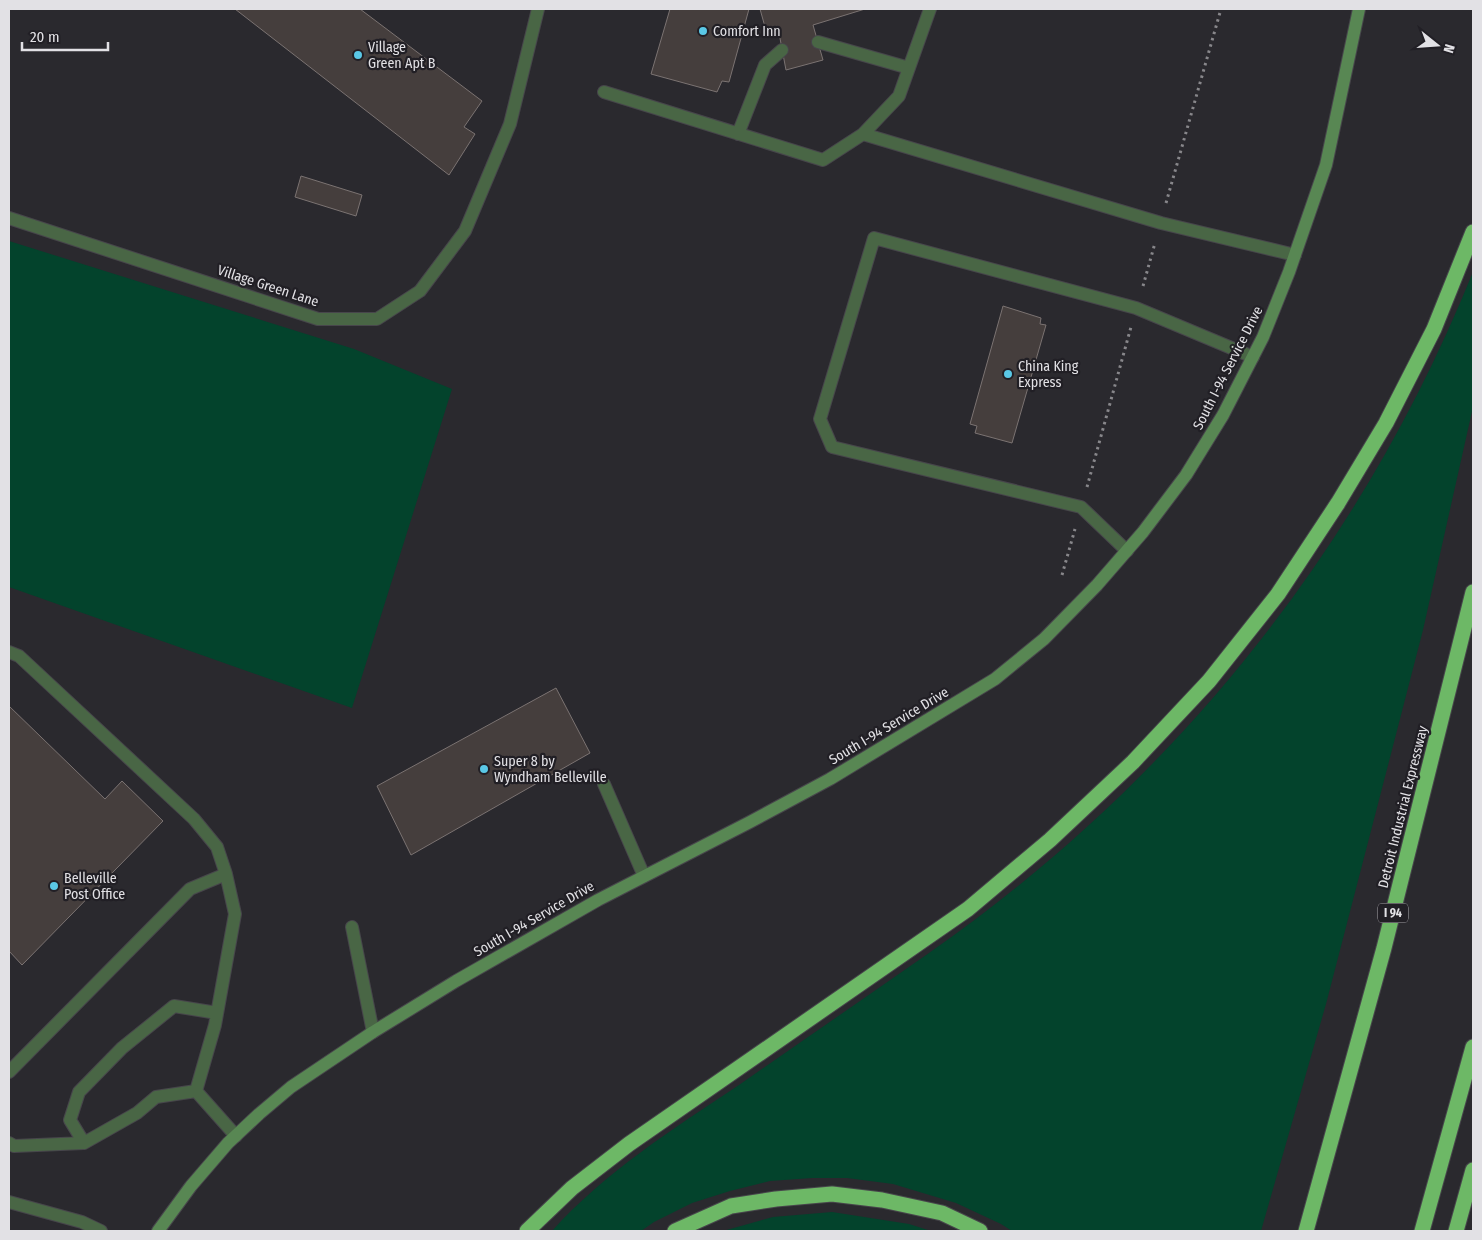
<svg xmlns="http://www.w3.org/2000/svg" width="1482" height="1240" font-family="'Fira Sans Condensed',sans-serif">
<rect width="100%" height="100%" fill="#2a292e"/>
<path fill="#03432c" d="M9,241L354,349L452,389L352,708L9,587Z
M1473,272V407L1423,630L1386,773L1326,1004L1261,1231H1012L1001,1224L956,1203L893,1184L847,1178H812L770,1181L730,1191L692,1203L654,1222L641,1231H552C605,1172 673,1129 739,1085C802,1041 866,997 929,953C1174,782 1361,549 1473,272Z
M832,1212L909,1224L931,1231H723L773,1217Z"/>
<path fill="#453e3d" stroke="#7b7372" d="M235,9H360L482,101L464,127L475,134L449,175Z
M670,9H749L729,82L722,81L717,92L651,74Z
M760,9H865L813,25L823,60L786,70L779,33L767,34Z
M301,176L362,195L356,216L295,197Z
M1003,306L1041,318L1040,324L1046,325L1012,443L975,433L977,426L970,424Z
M556,688L590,753L411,855L377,786Z
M9,706L105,799L122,781L163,821L22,965L9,951Z"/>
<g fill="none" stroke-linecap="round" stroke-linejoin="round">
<g stroke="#47464b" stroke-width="14">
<path id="lane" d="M818,42L909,68
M604,92L823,160L863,134L899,96L930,9
M738,134L765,65L782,50
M863,134L1161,223L1295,255
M1127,551L1081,507L832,447L820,419L874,238L1136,308L1253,357
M9,652L19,656L194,819L217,847L226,874L235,914L215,1025L196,1091L236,1136
M604,784L644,876
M352,927L373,1032
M9,1072L190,889L226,874
M9,1143L14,1146L84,1143L137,1113L156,1097L196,1091
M84,1143L70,1120L79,1092L122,1048L174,1006L217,1013
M9,1202L82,1222L101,1231"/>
</g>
<g stroke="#47464b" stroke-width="14">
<path id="street" d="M9,218L318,319H377L420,291L465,231L510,124L538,9"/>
</g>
<g stroke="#47464b" stroke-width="14">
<path id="secondary" d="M158,1231L191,1186L228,1143L259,1114L291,1087L373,1032L456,981L598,900L750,822L830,779L995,679L1044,639L1097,585L1143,532L1186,475L1223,415L1263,337L1289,272L1326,165L1359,9"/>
</g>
<g stroke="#47464b" stroke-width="17">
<path id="highway" d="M527,1231L572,1188L629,1144L968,909L1050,840L1133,762L1209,681L1278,594L1338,503L1386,423L1434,329L1473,232
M675,1231L731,1206L776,1199L832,1194L882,1200L942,1213L980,1231
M1306,1231L1384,948L1473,592
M1422,1231L1473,1047
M1456,1231L1473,1170"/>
</g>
<path stroke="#88878b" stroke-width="3" stroke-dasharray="2.5 4" stroke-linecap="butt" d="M1166,203L1221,9
M1143,286L1155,243
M1087,487L1131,327
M1062,575L1075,529"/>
<use href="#lane" stroke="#496645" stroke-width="12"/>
<use href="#street" stroke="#496645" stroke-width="12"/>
<use href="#secondary" stroke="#588753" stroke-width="12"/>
<use href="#highway" stroke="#6db866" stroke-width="15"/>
</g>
<g fill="#5ac8e6" stroke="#211f25" stroke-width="2">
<circle cx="703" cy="31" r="5"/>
<circle cx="358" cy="55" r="5"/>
<circle cx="1008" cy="374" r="5"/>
<circle cx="484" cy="769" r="5"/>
<circle cx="54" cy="886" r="5"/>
</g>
<g text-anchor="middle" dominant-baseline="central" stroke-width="4.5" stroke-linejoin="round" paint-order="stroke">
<rect fill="#211f25" stroke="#a8a7ab" stroke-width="1" x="1378" y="903.5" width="30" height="19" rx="4"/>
<g font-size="12" font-weight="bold" fill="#e2e1e5">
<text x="1393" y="913">I 94</text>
</g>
<g font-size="14" fill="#e2e1e5" stroke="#211f25" text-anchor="start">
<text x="713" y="31">Comfort Inn</text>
<text x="368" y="47">Village<tspan x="368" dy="16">Green Apt B</tspan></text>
<text x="1018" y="366">China King<tspan x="1018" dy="16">Express</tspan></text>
<text x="494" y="761">Super 8 by<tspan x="494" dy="16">Wyndham Belleville</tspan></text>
<text x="64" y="878">Belleville<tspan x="64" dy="16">Post Office</tspan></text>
</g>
<g font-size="14" fill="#e2e1e5" stroke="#211f25">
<text transform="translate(268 286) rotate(18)">Village Green Lane</text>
<text transform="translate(1228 368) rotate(-63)">South I-94 Service Drive</text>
<text transform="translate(889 726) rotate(-31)">South I-94 Service Drive</text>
<text transform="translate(1403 807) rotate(-76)">Detroit Industrial Expressway</text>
<text transform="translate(534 919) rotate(-30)">South I-94 Service Drive</text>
</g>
</g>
<rect width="1482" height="1240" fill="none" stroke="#e2e1e5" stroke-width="20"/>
<g transform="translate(1437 45) rotate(107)" stroke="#211f25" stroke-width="4" paint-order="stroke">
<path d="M0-4L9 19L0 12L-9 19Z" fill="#e2e1e5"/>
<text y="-8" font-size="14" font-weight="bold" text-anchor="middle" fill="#e2e1e5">N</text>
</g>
<path d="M22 42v8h86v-8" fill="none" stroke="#e2e1e5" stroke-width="2.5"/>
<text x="30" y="42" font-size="15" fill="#e2e1e5" stroke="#211f25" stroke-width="4" paint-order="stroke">20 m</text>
</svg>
